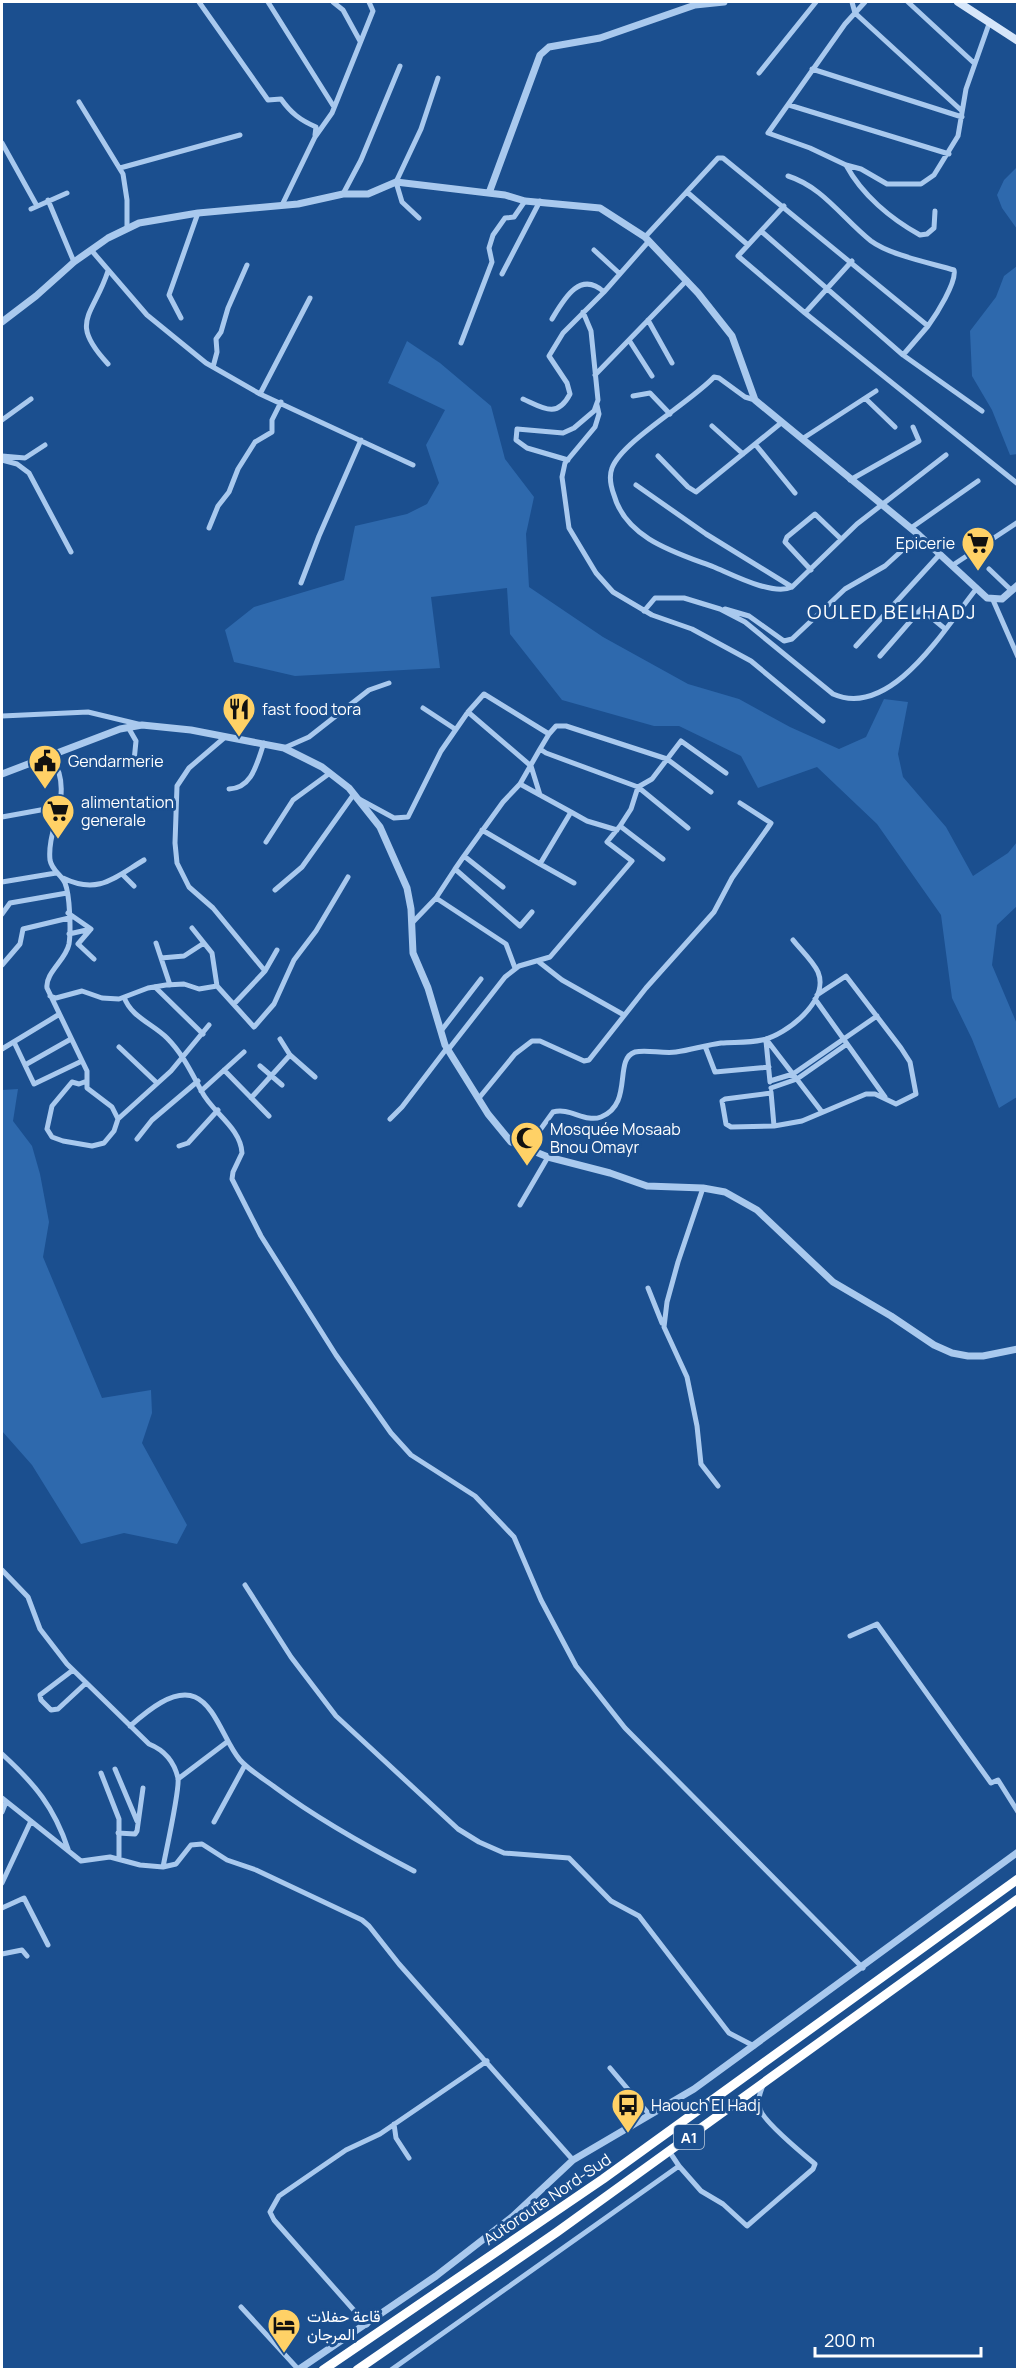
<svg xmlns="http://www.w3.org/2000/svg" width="1019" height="2371" font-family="Manrope,Vazirmatn,sans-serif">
<rect width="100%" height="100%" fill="#1b4f8f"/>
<path fill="#2e69ad" d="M1017,167V229L1002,208L997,195L1004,180Z
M1017,266L1018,454L1010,455L992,410L972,376L970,331L996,297L1004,276Z
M407,341L440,363L491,406L505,459L534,497L526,534L529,587L603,637L688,684L739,699L790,727L839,749L866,737L884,699L908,702L898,754L903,777L946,827L973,876L1008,853L1017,842V906L997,925L992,965L1017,1024V1097L999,1108L972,1039L952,998L941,915L877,824L817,767L758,788L741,756L679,726H654L562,700L510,634L507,588L431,597L440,668L295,676L234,662L225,630L254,607L344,580L355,526L407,514L427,504L439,483L426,445L445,410L388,383Z
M18,1089L13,1121L32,1146L40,1174L49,1222L43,1257L102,1398L151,1390L152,1413L142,1443L187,1525L177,1544L124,1533L81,1544L32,1465L2,1431V1090Z"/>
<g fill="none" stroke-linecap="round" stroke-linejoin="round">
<path stroke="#a9c9ee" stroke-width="5" d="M199,2L268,100L281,99C291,113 300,120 316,127L315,135
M268,2L334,107
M333,2L343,10L360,41
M852,2L855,13L962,111
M865,2L845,24L768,133L810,148L846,165L861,169L887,184H921L934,175L958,136L966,89L990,21
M908,2L974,63
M812,69L962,117
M759,73L816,2
M79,102L123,174L127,200V229
M789,105L949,154
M2,143L37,206
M846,165C862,195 891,219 920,235L927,234L934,228L935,211
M120,168L240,135
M687,192L748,245
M343,194L361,160L400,66
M48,200L74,262
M282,205L315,137L332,113L373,11L369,2
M784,206L738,256L805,313L1018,484
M31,209L67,193
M419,218L402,202L396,182L421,129L438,78
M761,231L903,355L982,411
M645,237L718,158H723L928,326C936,315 957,282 954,270C930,263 890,255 871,241C843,219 823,187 788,176
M594,250L620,274
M92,251L147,315L206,363L260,394L413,465
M108,271C93,317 68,321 108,364
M502,274L540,201
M805,313L852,261
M181,318L169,295L198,213
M552,319C564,299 580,270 604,292L649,241
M648,320L672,363
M629,340L652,376
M461,343L492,262L489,248L493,235L505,218L514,217L525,201
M903,355L928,326
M213,367L217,352L216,339L221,332L228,308L247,265
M595,375L687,280
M260,394L310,298
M633,396L650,393L670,414
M523,399C543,408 557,419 570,394L567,383L549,356L563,333L604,292
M866,399L895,427
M755,400L745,397L719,378L714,377C691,402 622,441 612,468C609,476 611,487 614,495C626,539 677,553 714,567C733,575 773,596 792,587L857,524L946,455
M597,405L599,414L595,427L565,463L562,477L569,528L596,573L613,592L652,615L692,629L751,661L823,721
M2,420L31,399
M712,426L743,454
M802,439L876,391
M755,444L795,493
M2,456L25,458L45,445
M658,456L688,487L696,492L781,423
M2,460L17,464L29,473L71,552
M568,460L527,448L516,440L517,429L563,433L574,428L594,411L598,400L591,331L583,312
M850,480L919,441L913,427
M636,485L706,534L792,587
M209,528L218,506L229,492L238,469L255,442L272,432V420L281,402
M911,528L978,481
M953,565L1018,522
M989,569L1012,591
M811,570L785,542L787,537L815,514L841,539
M301,583L319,536L361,440
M993,600L1018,657
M725,609L749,616L784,641L792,639L845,589L885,566L919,535
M644,611L655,598H684L720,609L745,622L833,694C892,720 946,626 977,588
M856,646L940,554
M880,656L921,609L944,628
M423,708L455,729
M468,712L531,766L540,795L571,812L540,864L482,830
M2,716L88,712L142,725
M128,727L136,741L134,761
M549,734L556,726H566L667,759L711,792
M224,738L189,768L177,786L175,843L177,863L189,887L213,908L265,971
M284,748L309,737L369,690L389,683
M40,761C48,763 56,765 59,773C68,803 47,831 50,860C52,871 61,874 65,883C70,895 71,931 69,944C66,960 45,973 47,988L87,1071V1088L112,1107L118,1119
M229,789C253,788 257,762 264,743
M540,795L520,784L540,749
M359,799L394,818L408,817L441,751L468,712L484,694L549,734L540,749L546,753L638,787L688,828
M571,812L587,821L617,830
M2,817L46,809L58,810
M266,842L293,800L330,773
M464,856L503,802L520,784
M663,859L620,826L631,809L638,787L652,779L681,741L726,773
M540,864L574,883
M455,869L464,856L503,887
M122,874L134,886
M63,878C98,895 114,878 144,860
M2,882L56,873
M275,890L302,867L354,794
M436,898L506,944L515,968
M68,913L91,929L69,934
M2,914L10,903L67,893
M412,923L436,898L455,869L520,926L532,912
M192,928L212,953L217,986L254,1027L274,1004L294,960L316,931L348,877
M90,930L78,944L94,959
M156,943L170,985
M161,958L184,956L204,943
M539,962L562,980L624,1015
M2,965L20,944L23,929L69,918
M155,987L203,1034
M50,996L56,998L82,991L102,998L119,999L148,988L166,985L184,984L199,989L217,986
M124,997C131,1017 153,1024 167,1038C183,1054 192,1074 202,1092C212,1112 241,1128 242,1153L233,1172L232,1179L261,1236L336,1355L391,1433L411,1455L475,1496L514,1537L541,1600L576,1666L625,1728L863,1968
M815,999L885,1097
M234,1004L265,971L277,950
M441,1031L481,979
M280,1039L290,1055L315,1077
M766,1039L822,1112
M766,1041L770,1082
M14,1042L34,1084L82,1061
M705,1046L715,1072L769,1067
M119,1047L157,1083
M2,1049L58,1015
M448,1050L505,977L519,966L550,957L632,861L607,842L620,826
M25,1065L71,1039
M260,1066L282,1085
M224,1070L269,1116
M87,1081L79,1084L72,1082L52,1106L47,1129L52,1137L63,1141L92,1146L104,1143L114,1131L118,1119L171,1071L209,1025
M770,1081L793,1074L877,1016
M771,1088L797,1079L847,1044
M201,1091L244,1052
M771,1092L774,1126
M771,1093L725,1099L722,1101L726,1124L731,1127L774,1126L802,1121L866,1094H875L896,1104L916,1094L910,1062L901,1048L846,976L817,995
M251,1098L290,1055
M479,1098L515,1054L532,1041H540L584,1061L589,1060L646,988L714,912L732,878L767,829L771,823L740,803
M390,1119L402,1107L447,1048
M137,1139L152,1120L198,1081
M179,1146L188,1143L218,1110
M527,1148L553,1112C570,1107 585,1123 601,1117C634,1104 613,1059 635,1052C646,1049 663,1054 676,1052C691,1050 706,1045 721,1043C734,1042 749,1043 762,1040C786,1035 830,1001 818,972C813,961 800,949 793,940
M703,1188L678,1262L667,1302L664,1327L687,1377L697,1426L701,1464L718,1486
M520,1205L548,1157
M648,1288L662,1323
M2,1570L28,1597L40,1629L67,1664L149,1744C164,1750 174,1761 178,1778C180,1789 166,1851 163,1867
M245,1585L291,1657L336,1716L458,1829L479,1842L504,1853L569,1858L611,1901L639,1916L729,2033L754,2046
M850,1636L877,1624L991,1783L998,1780L1018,1812
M73,1670L40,1695L41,1700L51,1710L58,1709L86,1683
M130,1726C145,1713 173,1688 195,1697C216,1706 225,1743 240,1760C250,1771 264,1779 276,1788C319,1820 366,1846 414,1871
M2,1754C35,1784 54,1807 68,1849
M115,1769L137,1821
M101,1773L119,1819V1859
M178,1779L227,1742
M2,1798L81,1861L110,1857L140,1865L163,1867L176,1864L191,1845L202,1844L227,1860L256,1870L362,1920L369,1926L399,1964L573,2160
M2,1812L6,1802
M214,1822L245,1765
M118,1833L135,1834L137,1831L143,1788
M2,1883L31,1821
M2,1908L24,1898L48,1945
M2,1954L22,1950L27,1956
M610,2068L648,2113
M394,2124L396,2138L409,2158
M669,2151L679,2166
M241,2307L298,2369
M367,2325L274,2220L270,2212L279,2196L346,2150L380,2134L487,2061
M391,2370L679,2166L701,2191L723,2204L747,2226L813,2169L815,2164C803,2154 763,2121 760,2109C757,2100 760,2093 763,2085"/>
<path stroke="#a9c9ee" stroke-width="7" d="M489,193L540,55L549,47L600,38L695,5L724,2
M2,322L36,296L74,262L108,238L139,223L198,213L298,204L343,194H368L396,182L505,195L525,201L600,208L645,237L698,293L732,336L755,400L919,535L987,598L1002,599L1018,585
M2,774L120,729L142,725L191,730L284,748L322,767L349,788L380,827L407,888L411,909L413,953L428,988L445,1045L488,1114L511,1142L548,1157L610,1173L647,1186L703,1188L725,1192L757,1210L833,1282L891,1316L934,1345L952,1353L968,1356H983L1018,1349
M298,2370L436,2276L512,2217L573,2160L694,2089L1018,1852"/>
<path stroke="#d6e6fa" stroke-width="8" d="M958,2L1018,41"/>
<path stroke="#fff" stroke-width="9" d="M323,2370L603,2179L1018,1879
M357,2370L557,2232L1018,1899"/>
</g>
<defs>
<g id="supermarket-pin" transform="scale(1.725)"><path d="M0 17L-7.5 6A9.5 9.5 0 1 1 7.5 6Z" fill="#ffd166" stroke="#1b4f8f"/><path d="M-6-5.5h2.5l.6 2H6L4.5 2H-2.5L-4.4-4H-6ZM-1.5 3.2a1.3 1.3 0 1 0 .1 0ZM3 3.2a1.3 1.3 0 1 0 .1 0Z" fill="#111"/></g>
<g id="restaurant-pin" transform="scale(1.725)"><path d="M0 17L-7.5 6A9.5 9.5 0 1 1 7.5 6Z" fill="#ffd166" stroke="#1b4f8f"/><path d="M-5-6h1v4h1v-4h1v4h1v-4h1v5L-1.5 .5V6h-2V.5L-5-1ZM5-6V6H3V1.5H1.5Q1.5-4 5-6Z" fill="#111"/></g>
<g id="civic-pin" transform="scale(1.725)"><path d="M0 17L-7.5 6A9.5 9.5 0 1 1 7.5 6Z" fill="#ffd166" stroke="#1b4f8f"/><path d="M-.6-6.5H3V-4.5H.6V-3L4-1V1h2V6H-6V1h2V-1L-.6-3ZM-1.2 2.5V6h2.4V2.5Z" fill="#111"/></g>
<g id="mosque-pin" transform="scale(1.725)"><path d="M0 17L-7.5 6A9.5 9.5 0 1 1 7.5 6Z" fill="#ffd166" stroke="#1b4f8f"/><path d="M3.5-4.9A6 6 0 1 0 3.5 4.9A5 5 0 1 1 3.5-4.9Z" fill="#111"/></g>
<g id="bus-pin" transform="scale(1.725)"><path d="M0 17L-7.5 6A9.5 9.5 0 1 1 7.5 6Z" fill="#ffd166" stroke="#1b4f8f"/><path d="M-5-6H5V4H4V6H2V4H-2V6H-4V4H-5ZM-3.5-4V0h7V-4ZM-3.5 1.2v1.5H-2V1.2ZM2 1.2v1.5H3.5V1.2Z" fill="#111"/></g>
<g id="hotel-pin" transform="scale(1.725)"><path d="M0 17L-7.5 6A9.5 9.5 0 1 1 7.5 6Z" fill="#ffd166" stroke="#1b4f8f"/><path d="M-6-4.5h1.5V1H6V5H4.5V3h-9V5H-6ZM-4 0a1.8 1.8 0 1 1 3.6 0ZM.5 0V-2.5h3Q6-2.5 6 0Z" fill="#111"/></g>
</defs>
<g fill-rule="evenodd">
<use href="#supermarket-pin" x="978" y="543"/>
<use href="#restaurant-pin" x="239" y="709"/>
<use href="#civic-pin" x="45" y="761"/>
<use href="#supermarket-pin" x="58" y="811"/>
<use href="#mosque-pin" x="527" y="1138"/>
<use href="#bus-pin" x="628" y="2105"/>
<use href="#hotel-pin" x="284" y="2325"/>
</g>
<g text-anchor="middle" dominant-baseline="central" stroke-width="6" stroke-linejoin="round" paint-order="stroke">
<rect fill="#1b4f8f" stroke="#bbcadd" stroke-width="1.5" x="674" y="2125" width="30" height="24" rx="4.5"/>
<g font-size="15" font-weight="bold" fill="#fff">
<text x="689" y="2137">A1</text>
</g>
<g font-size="16" fill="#fff" stroke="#1b4f8f" text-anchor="start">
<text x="955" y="543" text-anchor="end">Epicerie</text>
<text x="262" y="709">fast food tora</text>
<text x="68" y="761">Gendarmerie</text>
<text x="81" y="802">alimentation<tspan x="81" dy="18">generale</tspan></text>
<text x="550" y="1129">Mosquée Mosaab<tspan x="550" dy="18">Bnou Omayr</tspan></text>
<text x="651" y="2105">Haouch El Hadj</text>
<text x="307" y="2316">قاعة حفلات<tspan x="307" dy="18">المرجان</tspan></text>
</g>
<g font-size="16" fill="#fff" stroke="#1b4f8f">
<text transform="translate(547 2199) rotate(-34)">Autoroute Nord-Sud</text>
</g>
<g font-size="20" letter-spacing="1.5" fill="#fff" stroke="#1b4f8f">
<text x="892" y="611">OULED BELHADJ</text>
</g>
</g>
<rect width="1019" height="2371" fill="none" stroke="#ffffff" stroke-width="6"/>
<path d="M815 2347v9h166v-9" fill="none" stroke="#ffffff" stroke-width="3"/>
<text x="824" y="2347" font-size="18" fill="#ffffff" stroke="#1b4f8f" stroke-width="4.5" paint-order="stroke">200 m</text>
</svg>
